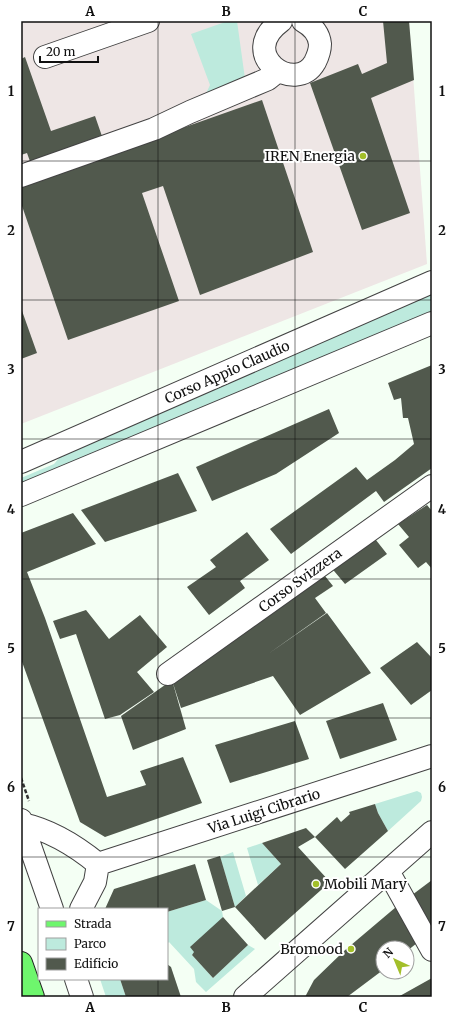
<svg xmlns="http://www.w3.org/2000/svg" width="453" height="1018" font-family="Merriweather,serif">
<rect width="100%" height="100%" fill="#f4fff4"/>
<path fill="#eee6e5" d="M21,21H409L427,264L21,424Z"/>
<path fill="#bdeadd" d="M228,21H237L246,86L202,102L210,85L191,34Z
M432,293V311L21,485V478L54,464L69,447Z
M417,791L421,793L422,797L421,801L388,831L378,813L375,804Z
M262,843L281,864L258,885L247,848Z
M233,852L246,896L235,907L220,857Z
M206,900L222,911L223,917L192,955L213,978L248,945L255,949L206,992L196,982L194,969L169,942L167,944V912Z
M100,979H120L126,997H106Z"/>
<path fill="#51594d" d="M383,21H409L414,80L371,98L410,213L362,230L310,83L358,64L362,74L387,63Z
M25,57L51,131L95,116L104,142L32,167L27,153L21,155V59Z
M262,100L313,252L200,295L163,186L142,193L179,301L68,340L21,203V185Z
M21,308L37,353L21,359Z
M432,365V468L384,502L376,491L291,554L270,529L356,467L367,480L395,460L414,444L408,418H403L401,398L394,400L388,383Z
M329,409L339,433L276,474L212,501L196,467Z
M178,473L197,511L105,542L81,510Z
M427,505L432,511V569L426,562L418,568L399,545L409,537L398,524Z
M73,513L96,544L27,572L45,618L107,797L146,785L140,771L183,757L202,803L105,837L80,822L21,659V533Z
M247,532L269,560L240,581L245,588L209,615L187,587L216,567L210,560Z
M372,535L387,554L345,584L329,565Z
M321,571L333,586L315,598L326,613L268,654L327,613L371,673L300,715L273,676L181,708L172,680Z
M86,610L109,639L140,615L167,647L137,672L154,692L120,715L105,719L76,634L60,639L53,621Z
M417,642L432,658V690L411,705L380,668Z
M172,680L186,729L133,750L121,716Z
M383,703L397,740L340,759L326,721Z
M295,721L309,759L230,783L215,745Z
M375,804L378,813L388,831L345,869L315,837L337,817L341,822L350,814L349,812Z
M306,828L315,837L298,847L330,882L265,940L235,907L281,864L262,843Z
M220,856L235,907L222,911L207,860Z
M195,864L206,900L167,912V909H105L114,889Z
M432,880V929L412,895Z
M396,907L417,943L407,951V948H383V970L347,997H305L314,980L344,951Z
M223,917L248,945L213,978L192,955L194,952L190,947Z
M167,964L171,967L181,997H126L120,979H167Z
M432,978V997H398Z"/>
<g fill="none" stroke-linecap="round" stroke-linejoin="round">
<g stroke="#434343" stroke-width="24">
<path id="minor" d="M281,21C235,55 296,96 315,62C318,56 320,51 320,44C319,34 312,26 303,21
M45,57L148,21
M21,176L154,129L190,112L268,79L278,71
M21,462L432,282
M21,495L432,323
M168,674L432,486
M21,820L52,909
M22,824C50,830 76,846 98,864
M98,864L432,756
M388,871L432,950
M81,909L95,882L98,864
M76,979L82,997
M245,997L432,832"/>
</g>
<g stroke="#212121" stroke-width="24">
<path id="major" d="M21,963L33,997"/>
</g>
<path stroke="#323232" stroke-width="2.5" stroke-dasharray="4 2" stroke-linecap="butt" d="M21,778L29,801"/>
<use href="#minor" stroke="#fff" stroke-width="22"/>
<use href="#major" stroke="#6ef66d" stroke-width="22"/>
</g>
<path fill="none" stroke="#101010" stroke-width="1" stroke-opacity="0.55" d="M158,21V909M295,21V997M21,161H432M21,300H432M21,439H432M21,579H432M21,718H432M21,857H432M158,979V997"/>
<g fill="#a3bf2a" stroke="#fff" stroke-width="1.5">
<circle cx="363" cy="156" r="4"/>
<circle cx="316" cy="884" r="4"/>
<circle cx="351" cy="949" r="4"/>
</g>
<g text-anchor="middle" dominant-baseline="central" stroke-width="4" stroke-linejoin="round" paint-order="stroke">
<g font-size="14" fill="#101010" stroke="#fff" text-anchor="end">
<text x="355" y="156">IREN Energia</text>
<text x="324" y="884" text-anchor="start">Mobili Mary</text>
<text x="343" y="949">Bromood</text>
</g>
<g font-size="14" fill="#101010" stroke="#fff">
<text transform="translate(227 372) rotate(-24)">Corso Appio Claudio</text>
<text transform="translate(300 580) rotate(-36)">Corso Svizzera</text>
<text transform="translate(264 811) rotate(-18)">Via Luigi Cibrario</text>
</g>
</g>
<rect width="453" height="1018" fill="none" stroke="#ffffff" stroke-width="44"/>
<rect x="38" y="908" width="130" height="72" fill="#ffffff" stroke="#9f9f9f"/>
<rect x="46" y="921" width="20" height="6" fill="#6ef66d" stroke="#9f9f9f"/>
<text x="74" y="928" font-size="12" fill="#101010">Strada</text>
<rect x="46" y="938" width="20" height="12" fill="#bdeadd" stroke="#9f9f9f"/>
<text x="74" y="948" font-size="12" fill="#101010">Parco</text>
<rect x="46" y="958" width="20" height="12" fill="#51594d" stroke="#9f9f9f"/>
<text x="74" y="968" font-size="12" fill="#101010">Edificio</text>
<g transform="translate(395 960) rotate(316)"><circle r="19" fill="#ffffff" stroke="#9f9f9f"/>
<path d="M0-3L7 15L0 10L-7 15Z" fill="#a3bf2a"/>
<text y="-6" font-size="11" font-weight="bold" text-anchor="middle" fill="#101010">N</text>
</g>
<path d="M40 56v6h58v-6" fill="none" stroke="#101010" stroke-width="2"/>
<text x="46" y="56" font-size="12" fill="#101010" stroke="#ffffff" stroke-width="3" paint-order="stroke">20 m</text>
<rect x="22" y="22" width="409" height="974" fill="none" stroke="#101010" stroke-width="1.5"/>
<g font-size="13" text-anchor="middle" font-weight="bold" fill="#101010">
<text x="90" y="16">A</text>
<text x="226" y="16">B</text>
<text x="363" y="16">C</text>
<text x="11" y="96">1</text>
<text x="442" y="96">1</text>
<text x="11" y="235">2</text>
<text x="442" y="235">2</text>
<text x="11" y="374">3</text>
<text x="442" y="374">3</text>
<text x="11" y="514">4</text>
<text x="442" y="514">4</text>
<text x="11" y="653">5</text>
<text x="442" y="653">5</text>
<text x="11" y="792">6</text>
<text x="442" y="792">6</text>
<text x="11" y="931">7</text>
<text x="442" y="931">7</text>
<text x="90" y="1012">A</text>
<text x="226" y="1012">B</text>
<text x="363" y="1012">C</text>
</g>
</svg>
